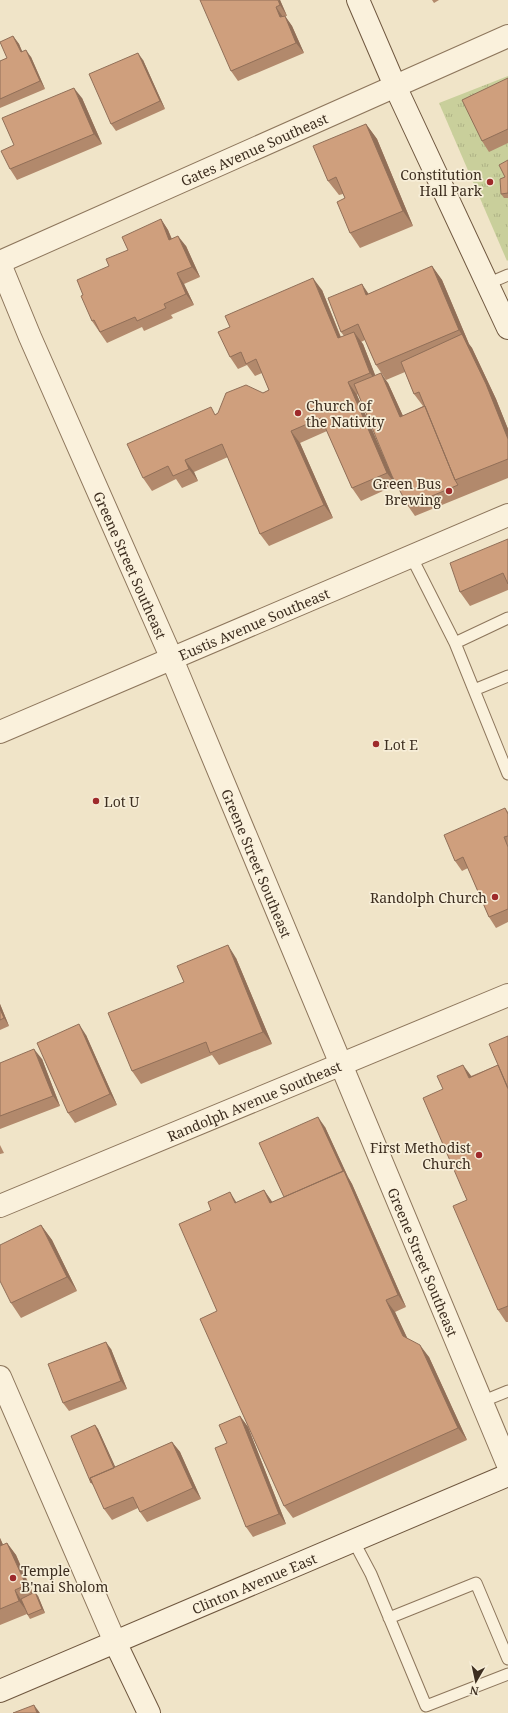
<svg xmlns="http://www.w3.org/2000/svg" width="508" height="1713" font-family="'Noto Serif',serif">
<defs>
<pattern id="park-tufts" width="24" height="20" patternUnits="userSpaceOnUse"><rect width="24" height="20" fill="#c9cf9b"/><path d="M3 7l-1-3M5 7V3M7 7l1-3M15 17l-1-3M17 17v-4M19 17l1-3" fill="none" stroke="#aeb285"/></pattern>
</defs>
<rect width="100%" height="100%" fill="#f0e4c8"/>
<path fill="url(#park-tufts)" d="M508,76V260L507,261L439,103Z"/>
<g fill="none" stroke-linecap="round" stroke-linejoin="round">
<g stroke="#8d765c" stroke-width="13">
<path id="lane" d="M487,284L508,275
M412,558L455,643L508,774
M455,643L508,618
M474,690L508,676
M481,1402L508,1391
M353,1540L371,1574L426,1706L508,1674
M389,1618L476,1583L508,1659"/>
</g>
<g stroke="#8d765c" stroke-width="24">
<g id="street">
<path id="s1" d="M0,262L508,36"/>
<path id="s2" d="M0,264L30,337L172,659L508,1465"/>
<path id="s3" d="M0,732L508,515"/>
<path id="s4" d="M0,1206L508,995"/>
<path d="M0,1377L115,1642"/>
</g>
</g>
<g stroke="#6f573f" stroke-width="24">
<g id="secondary">
<path d="M358,0L395,86L508,328"/>
<path d="M115,1642L149,1713"/>
<path id="s5" d="M0,1691L508,1475"/>
</g>
</g>
<use href="#lane" stroke="#faf1dc" stroke-width="11"/>
<use href="#street" stroke="#faf1dc" stroke-width="22"/>
<use href="#secondary" stroke="#faf1dc" stroke-width="22"/>
</g>
<path fill="#b2896c" fill-rule="evenodd" d="M280,0L287,16H285L292,26L304,53L238,81L231,71Z
M432,0H439L434,3Z
M13,36L19,44L22,52L31,57L45,89L0,108V61L7,58Z
M143,60L165,109L116,131L111,124Z
M508,78V143L489,152L482,141Z
M82,98L102,144L17,180L10,169Z
M366,124L377,139L413,226L360,248L350,233L345,198L343,194L339,195L328,181Z
M508,160V198H504L501,194L505,177Z
M161,219L168,230L172,239L186,246L200,277L184,284L194,305L171,315L173,318L144,331L142,327L107,343L92,321L83,295L109,266L128,250Z
M432,266L442,280L469,344L472,348L496,399L508,429V478L415,516L408,506L358,394L357,395L396,485L361,501L352,488L327,431L300,443L333,518L269,546L260,534L228,457L194,472L198,481L182,488L176,479L152,491L143,478L216,414L269,390L262,373L255,376L247,365L238,369L230,357L322,290L341,337L344,336L341,332L369,294ZM365,340L376,365L386,380L405,372L414,394L423,406L403,416L388,383L375,375L363,344L361,342Z
M508,539V590L470,606L460,592Z
M505,808L508,812V922L496,928L489,917L468,868L462,871L455,861Z
M236,958L272,1044L219,1065L212,1055L141,1084L132,1071L184,982Z
M0,1004L9,1026L0,1030Z
M86,1035L117,1105L75,1123L68,1113Z
M508,1036V1322H506L498,1310L467,1200L471,1076L498,1065Z
M42,1059L60,1106L0,1129V1063Z
M325,1127L348,1177L352,1184L406,1307L395,1312L407,1338L429,1357L467,1440L293,1518L284,1506L217,1311L211,1210L237,1202L264,1190L272,1202L284,1197Z
M0,1145L4,1153L0,1154Z
M41,1225L52,1240L77,1291L21,1318L11,1303Z
M111,1349L127,1389L69,1411L63,1403Z
M240,1416L248,1427L286,1524L253,1537L246,1527L227,1443Z
M95,1425L98,1429L115,1467L172,1442L180,1452L201,1499L147,1522L140,1512L138,1508L112,1520L104,1509L94,1486L91,1483Z
M0,1538L3,1545L7,1543L16,1555L33,1593L38,1596L45,1613L30,1619L27,1614L0,1625Z"/>
<path fill="#916f58" d="M278,0H280L287,16L280,5Z
M276,7L283,17H280Z
M285,16L292,26L304,53L296,43Z
M13,36L19,44L26,60L21,52Z
M26,50L31,57L45,89L40,81Z
M138,53L143,60L165,109L160,101Z
M74,88L82,98L102,144L94,134Z
M366,124L377,139L413,226L403,211Z
M161,219L168,230L176,250L169,240Z
M178,236L186,246L200,277L192,267Z
M432,266L442,280L469,344L472,348L496,399L508,429V439L462,335L459,330Z
M177,273L184,284L194,305L186,294Z
M313,278L322,290L346,351L338,338Z
M362,284L372,299L366,295Z
M354,332L363,344L379,385L370,373Z
M381,373L388,383L408,427L400,417Z
M348,382L357,395L396,485L387,473Z
M291,431L300,443L333,518L324,505Z
M185,460L194,472L198,481L189,469Z
M228,945L236,958L272,1044L263,1032Z
M0,1004L9,1026L4,1018L0,1009Z
M79,1024L86,1035L117,1105L110,1094Z
M34,1049L42,1059L60,1106L53,1096Z
M463,1065L472,1077L469,1078Z
M318,1117L325,1127L348,1177L352,1184L406,1307L398,1295Z
M264,1190L273,1203H270Z
M230,1192L238,1205L235,1203Z
M41,1225L52,1240L77,1291L67,1277Z
M386,1300L395,1312L412,1348L403,1336Z
M106,1342L111,1349L127,1389L121,1381Z
M420,1345L429,1357L467,1440L458,1428Z
M240,1416L248,1427L286,1524L279,1514Z
M95,1425L98,1429L119,1475L116,1471Z
M172,1442L180,1452L201,1499L193,1488Z
M0,1538L9,1558L0,1545Z
M7,1543L16,1555L34,1598L26,1585Z
M15,1590L23,1603L28,1613L19,1601Z
M35,1592L38,1596L45,1613L42,1609Z
M34,1705L40,1713H37Z"/>
<path fill="#cf9f7d" stroke="#916f58" d="M200,0H278L280,5L276,7L280,17L285,16L296,43L231,71Z
M13,36L21,52L26,50L40,81L0,99V61L7,58L0,42Z
M138,53L160,101L111,124L89,74Z
M508,78V129L482,141L462,100Z
M74,88L94,134L10,169L1,151L14,145L2,118Z
M366,124L403,211L350,233L337,202L345,198L336,177L328,181L313,146Z
M508,160V193L501,194L500,179L505,177L499,165Z
M161,219L169,240L178,236L192,267L177,273L186,294L164,304L166,308L137,321L135,317L100,332L94,320L92,321L81,296L83,295L77,280L109,266L106,259L128,250L122,237Z
M432,266L459,330L376,365L358,324L341,332L328,298L362,284L366,295Z
M313,278L338,338L354,332L370,373L348,382L387,473L352,488L321,418L291,431L324,505L260,534L222,444L185,460L189,469L173,476L168,466L143,478L127,444L211,407L215,415L218,413L226,393L246,385L263,393L269,390L256,359L246,364L241,352L230,357L218,332L230,327L225,316Z
M462,334L486,384L508,439V459L455,480L419,392L414,394L401,362Z
M381,373L400,417L425,406L455,480L458,485L408,506L392,476L354,384Z
M508,539V584L503,573L460,592L450,563Z
M505,808L508,814V836L504,837L508,847V909L489,917L463,857L455,861L444,835Z
M228,945L263,1032L210,1053L206,1042L132,1071L108,1013L184,982L177,966Z
M0,1009L4,1018L0,1020Z
M79,1024L110,1094L68,1113L37,1043Z
M508,1036V1088L489,1044Z
M34,1049L53,1096L0,1116V1063Z
M463,1065L469,1078L498,1065L508,1089V1306L498,1310L453,1206L467,1200L423,1098L443,1089L437,1076Z
M318,1117L343,1171L284,1197L259,1143Z
M344,1171L398,1295L386,1300L403,1336L420,1345L458,1428L284,1506L200,1319L217,1311L179,1224L211,1210L208,1202L230,1192L235,1203L264,1190L270,1203Z
M41,1225L67,1277L11,1303L0,1281V1245Z
M106,1342L121,1381L63,1403L48,1364Z
M240,1416L279,1514L246,1527L215,1448L227,1443L219,1425Z
M95,1425L114,1468L90,1478L92,1482L91,1483L71,1436Z
M172,1442L193,1488L140,1512L133,1497L104,1509L90,1478Z
M7,1543L26,1585L15,1590L19,1601L0,1609V1545V1546Z
M35,1592L42,1609L28,1615L21,1599Z
M34,1705L37,1713H13Z"/>
<g fill="#9e2a2b" stroke="#f7eed8" stroke-width="1.5">
<circle cx="490" cy="182" r="4"/>
<circle cx="298" cy="413" r="4"/>
<circle cx="449" cy="491" r="4"/>
<circle cx="376" cy="744" r="4"/>
<circle cx="96" cy="801" r="4"/>
<circle cx="495" cy="897" r="4"/>
<circle cx="479" cy="1155" r="4"/>
<circle cx="13" cy="1578" r="4"/>
</g>
<g text-anchor="middle" dominant-baseline="central" stroke-width="3.5" stroke-linejoin="round" paint-order="stroke">
<g font-size="14" fill="#3d2e20" stroke="#f7eed8">
<text stroke="none"><textPath href="#s1" startOffset="278">Gates Avenue Southeast</textPath></text>
<text stroke="none"><textPath href="#s2" startOffset="328">Greene Street Southeast</textPath></text>
<text stroke="none"><textPath href="#s3" startOffset="276">Eustis Avenue Southeast</textPath></text>
<text stroke="none"><textPath href="#s2" startOffset="652">Greene Street Southeast</textPath></text>
<text stroke="none"><textPath href="#s4" startOffset="275">Randolph Avenue Southeast</textPath></text>
<text stroke="none"><textPath href="#s2" startOffset="1084">Greene Street Southeast</textPath></text>
<text stroke="none"><textPath href="#s5" startOffset="276">Clinton Avenue East</textPath></text>
</g>
<g font-size="14" fill="#3d2e20" stroke="#f7eed8" text-anchor="end">
<text x="482" y="174">Constitution<tspan x="482" dy="16">Hall Park</tspan></text>
<text x="306" y="405" text-anchor="start">Church of<tspan x="306" dy="16">the Nativity</tspan></text>
<text x="441" y="483">Green Bus<tspan x="441" dy="16">Brewing</tspan></text>
<text x="384" y="744" text-anchor="start">Lot E</text>
<text x="104" y="801" text-anchor="start">Lot U</text>
<text x="487" y="897">Randolph Church</text>
<text x="471" y="1147">First Methodist<tspan x="471" dy="16">Church</tspan></text>
<text x="21" y="1570" text-anchor="start">Temple<tspan x="21" dy="16">B'nai Sholom</tspan></text>
</g>
</g>
<g transform="translate(476 1681) rotate(189)" stroke="#f7eed8" stroke-width="3" paint-order="stroke">
<path d="M0-3L7 15L0 10L-7 15Z" fill="#3d2e20"/>
<text y="-6" font-size="11" font-weight="bold" text-anchor="middle" fill="#3d2e20">N</text>
</g>
</svg>
